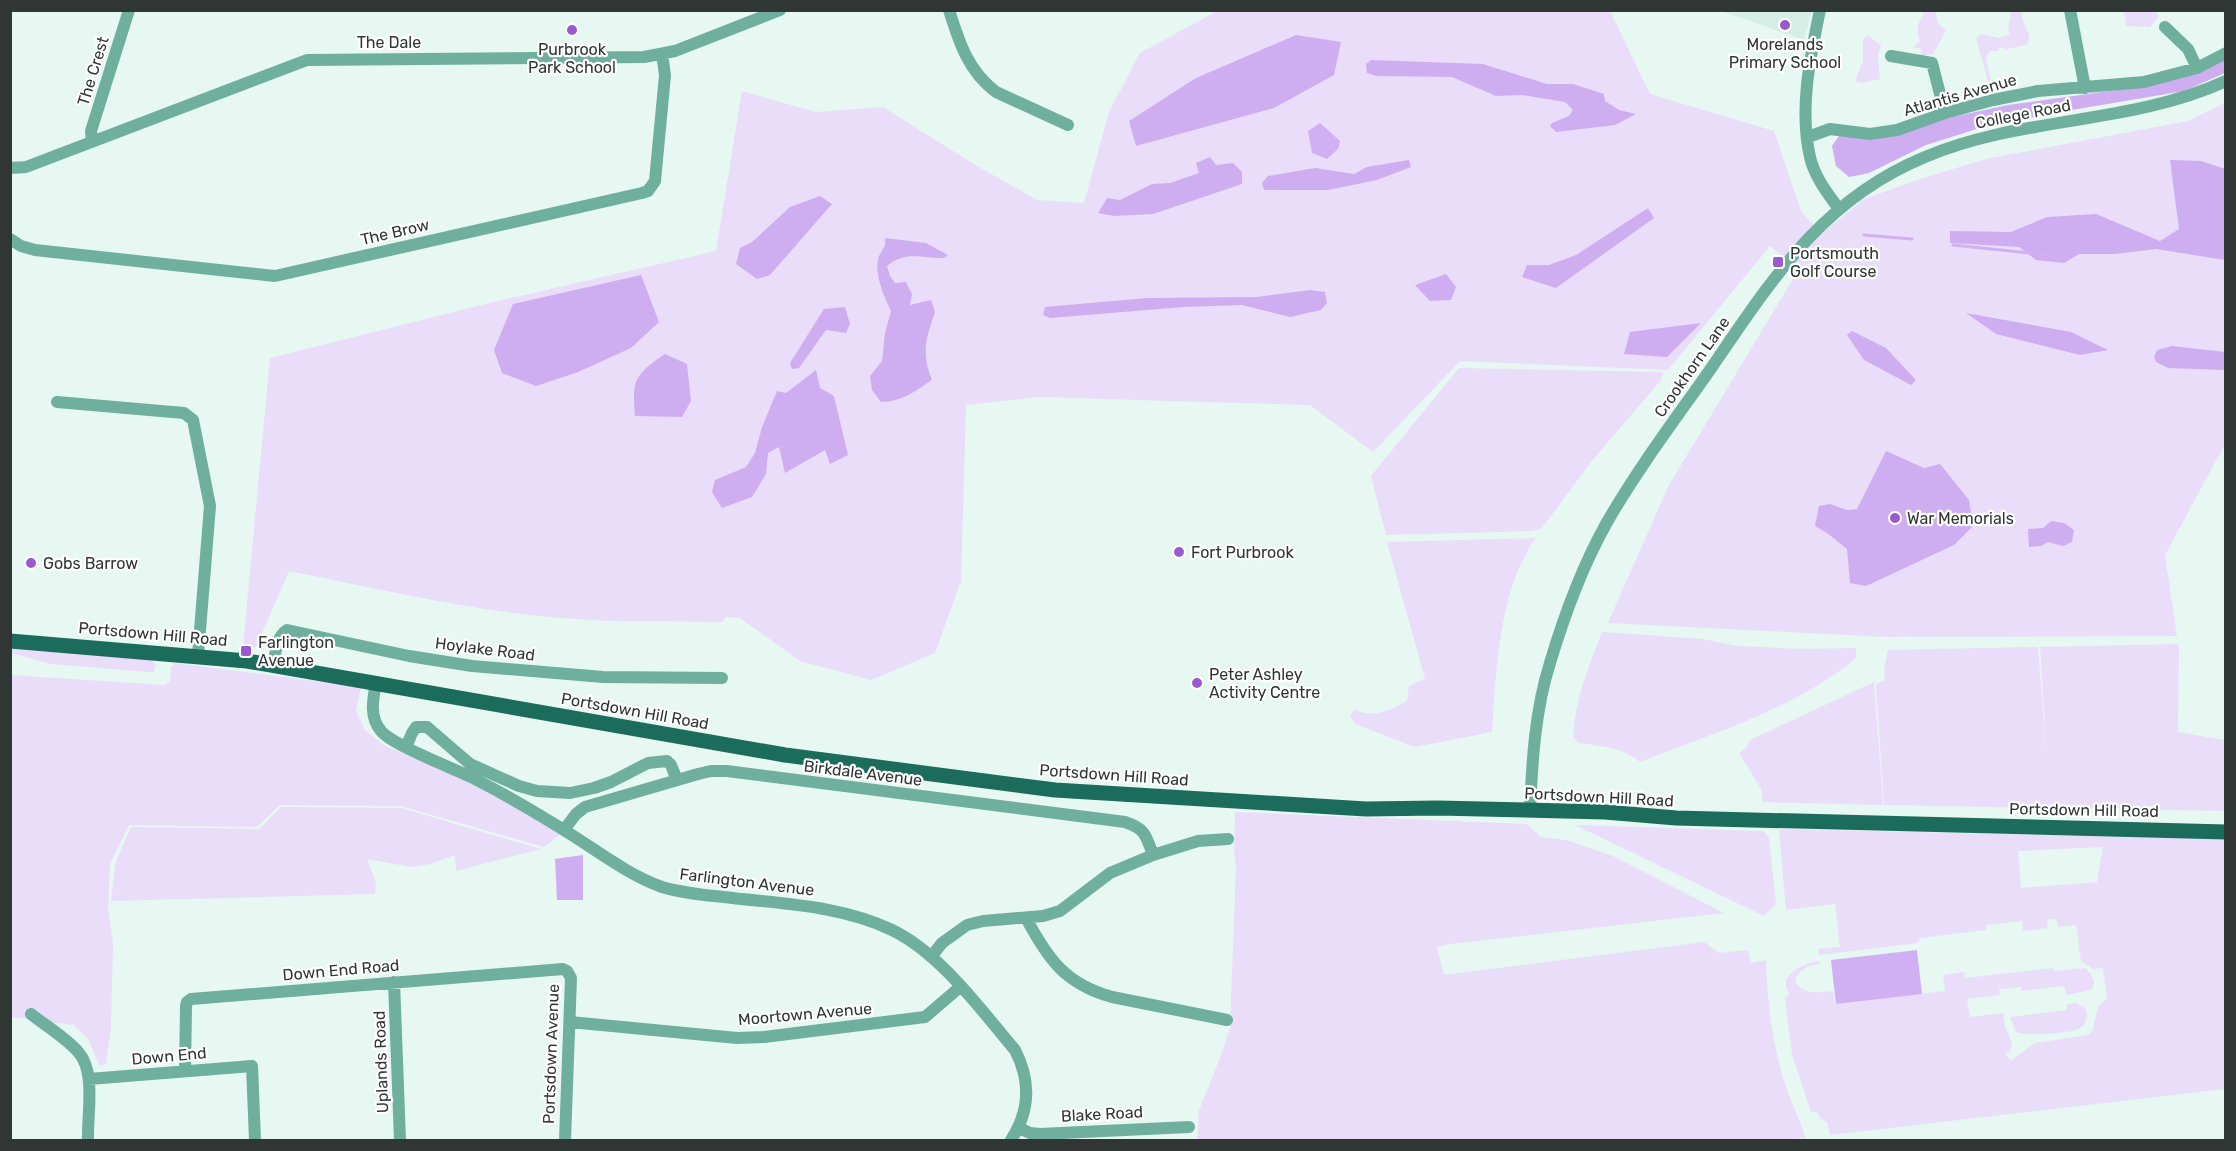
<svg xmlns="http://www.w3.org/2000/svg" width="2236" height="1151" font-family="Rubik,sans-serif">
<rect width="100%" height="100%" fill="#e7f7f2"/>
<path fill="#d5eee6" d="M1721,11L1812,10V11L1804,40Z"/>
<path fill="#eaddfa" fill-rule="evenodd" d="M1217,11H1606L1611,13L1650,94L1774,131L1801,211L1821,234L1864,199L1923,178L1986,159L2188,121L2225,103V444L2165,555L2177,636L1885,637L1608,623L1669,485L1799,269L1770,246L1668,370L1460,361L1373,452L1310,405L1039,397L966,405L961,581L935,653L871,680L800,661L740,618L726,617L722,622C659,621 594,623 531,615C450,606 369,587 289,571L256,647H243L270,358L481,305L716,251L742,91L816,112L883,107L977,166L1037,200L1084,203L1109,112L1140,53Z
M1922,11H1935L1938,23L1946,30L1933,54L1920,56L1922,49L1913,47L1920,41C1916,33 1917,22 1924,15Z
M2011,11H2022C2022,14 2022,18 2023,21C2025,30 2033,34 2027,45L2007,49L2000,47L1998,51H1990L1986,57L1991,82L1989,84L1976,39L1981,34L2000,38L2010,34L2008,28Z
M2124,11H2154L2159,16L2150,27L2126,26Z
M1867,35L1881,45L1878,55L1880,79L1861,83L1855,81L1863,61V40Z
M1459,368L1663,372L1661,380L1591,462L1542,528L1532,531L1386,535L1371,476Z
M1536,538C1499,587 1496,672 1492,732L1415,747L1355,724L1350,715L1355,710C1374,718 1390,711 1407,701L1409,686L1425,679L1387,542Z
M1602,632L1703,639L1737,646L1799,649L1856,648V658C1795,709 1713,733 1640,762C1624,747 1599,746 1578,743L1573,736C1575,700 1589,666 1602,632Z
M2176,644L2179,646L2178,732L2225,740V811L1884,805L1876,685L1885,680L1884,669L1888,650L2038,647L2047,760L2040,647Z
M10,649L150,659L156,664L154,672H149L51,664L11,653Z
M175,663L361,687L356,711L365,730L383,745L465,779L562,833L544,847L401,806L280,805L257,827L129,825L110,864L108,908L113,944L111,1027L106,1064L100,1066L88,1039L74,1025L11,1017L10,675L164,685L170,682L171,667Z
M1874,682L1883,805L1763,802L1761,789L1739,753L1746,748L1750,740Z
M281,807L401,808L541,849L456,871L455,855L430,864L411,867L367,859L376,882L375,894L111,901L116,861L131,827L259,829Z
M1235,812L1526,824L1541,837L1566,840L1613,856L1724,913L1450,944L1437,947L1444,975L1704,942L1719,953L1748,950L1751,963L1766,960C1767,1000 1772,1042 1784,1081C1790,1100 1799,1119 1806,1138L1782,1140H1197L1199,1110L1220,1058L1230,1028L1236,867L1234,850Z
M1575,825L1763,831L1769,838L1776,904L1764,916Z
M1779,829L2225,839V1089L1830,1135L1827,1122L1821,1119L1817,1112H1811L1792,1054L1785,998L1790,994L1786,988V979C1795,968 1805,963 1820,961V964C1808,965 1797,970 1795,982C1804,995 1819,993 1833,991L1835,1004L1945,991L1943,975L1964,972L1965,978L2053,968L2054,971L2086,968C2091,975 2098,981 2091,990L2066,995L2064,986L2022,991L2021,987L1999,989L2000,995L1967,999L1970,1017L2003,1013L2005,1026L2012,1043L2009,1052L2005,1054L2011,1061L2034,1043L2088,1035L2092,1032L2098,1007L2107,998L2103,968L2093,969L2081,961L2076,925L2058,927L2056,919L2047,920L2048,928L2023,931L2022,921L1986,925V930L1920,938L1918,943L1819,955V949L1840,947L1835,904L1786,910ZM2103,847L2097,882L2021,888L2018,851Z
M2076,1003L2085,1008L2087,1013C2087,1020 2085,1026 2078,1029C2067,1034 2026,1036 2016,1032L2010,1017L2067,1010V1004Z"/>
<path fill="#ceaef1" d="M1296,35L1341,42L1334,75L1274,108L1136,146L1129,121L1196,78Z
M1371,60L1483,64L1547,84H1573L1604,94L1605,101L1619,110L1636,114L1615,125L1556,132L1550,126L1552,123L1569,116L1573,110L1565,102L1522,95L1496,96L1452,77L1376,76L1367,73L1366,64Z
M2225,60V73L2184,91L2060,112L1980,128L1926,145L1869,173L1849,177L1836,166L1832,146L1839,136H1894L1952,117L2008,105L2159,84Z
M1210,157L1216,165L1233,163L1242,172V184L1153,214L1114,216L1098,213L1107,198L1120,200L1152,184L1170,183L1199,173L1196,163Z
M1409,160L1411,167L1377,180L1328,190H1264L1262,183L1268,176L1315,168L1354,174L1367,167Z
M2170,160L2201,161L2225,169V260L2156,249L2115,254H2079L2064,263L2036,260L2019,247L1950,243V231L2011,232L2047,217L2096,214L2160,241L2179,229Z
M820,196L832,204L770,275L757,279L736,264L740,248L752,242L790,207Z
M1648,208L1654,218L1556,288L1522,277L1527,265H1549L1576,255Z
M885,238L926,243L948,255L944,258C922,259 907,250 887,266L890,276L895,283L906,282L912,294L910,305L931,300L935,312C926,338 921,353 932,380C916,391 901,402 881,402L872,390L870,376L882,361L885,333L891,311C884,297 873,271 879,256C883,248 886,247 885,238Z
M1446,274L1456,287L1451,300L1430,301L1415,285Z
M641,275L659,322L631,348L578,372L536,386L502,373L494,350L513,304Z
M1310,290L1325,292L1327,303L1321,310L1290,317L1242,305L1184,307L1050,318L1043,315L1045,307L1147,298L1257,297Z
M845,307L850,324L846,333L826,330L799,368L792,369L790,363L824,309Z
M1966,313L2071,332L2108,350L2080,355L1996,334Z
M1701,323L1667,357L1624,354L1630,332Z
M1852,331L1886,348L1916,380L1911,385L1864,360L1847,335Z
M2172,346L2225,352V370L2168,368L2156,362L2154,357L2157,350Z
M665,354L687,364L691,401L682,417L635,416C632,380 634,375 665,354Z
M816,370L820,388L834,396L848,455L830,464L825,450L785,473L779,447L768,453L766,474L752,497L722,508L712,492L715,480L746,467L755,453L762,427L777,391L786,393Z
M1886,451L1924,468L1940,464L1969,500L1973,526L1954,545L1866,586L1850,583L1847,549L1827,533L1815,526L1819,506L1830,504L1847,510L1857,509Z
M2051,521L2064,523L2074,530L2072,542L2063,546L2048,542L2041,546L2029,547L2028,529L2043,528Z
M583,855V900H557L555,859Z"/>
<path fill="#d0b0f3" d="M1320,123L1340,141L1338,149L1327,159L1312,153L1308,131Z
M1917,950L1922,994L1836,1004L1831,960Z"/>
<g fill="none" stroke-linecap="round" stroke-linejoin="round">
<path stroke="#d0b0f3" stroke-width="3" d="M1864,235L1912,239
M1953,245L2048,255"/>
<path stroke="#6faf9e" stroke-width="12" d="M949,10C959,42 968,71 996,92L1068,125
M1820,10C1810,58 1799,109 1810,157C1814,176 1828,194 1839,209
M2070,10L2085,88
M2165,27L2188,49L2197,68
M1891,56L1932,63L1945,113
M1808,137L1830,129L1870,134L1897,130L1945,113L1993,100L2038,91L2144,82L2197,68L2226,53
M92,142L91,131L129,10
M10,168L26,167L307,60L644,57L675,51L780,10
M10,239L21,246L35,250L275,276L642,193L648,191L655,181L665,75L662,54
M57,402L184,413L193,420L210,506L198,655
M273,665C276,653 276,637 287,630L409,656L472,666L603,677L722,678
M376,683C373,699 369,717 381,731C394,746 453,768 473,778C508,796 542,816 575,837C603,855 631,876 662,887C682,893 703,895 724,897C781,904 840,905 892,930C940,953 981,1010 1015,1050C1031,1081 1030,1111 1011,1140
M406,747L412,733L416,727H427L470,764L519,786L537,791L570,793L594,788L611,782L648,763L667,761L671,765L677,780
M1530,811C1532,762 1535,710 1550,663C1564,616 1582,567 1606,524C1635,473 1671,425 1705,377C1768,286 1818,201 1925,157C2021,116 2130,125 2226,81
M564,830L576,814L585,807L698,774L711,771H727L1125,822C1146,829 1146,836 1153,855
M1026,918C1048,959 1065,984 1112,997L1227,1020
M931,957L942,943L967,925L983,921L1043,916L1060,911L1110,873L1153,855L1198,841L1228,839
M394,982L400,1140
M31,1014C46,1026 68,1039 79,1053C96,1072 87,1116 88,1140
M570,1022L737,1038L764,1037L925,1017L960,987
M185,1071L186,1006L187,1002L191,999L563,969L567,971L571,978L565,1140
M89,1079L252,1066L255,1140
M1019,1128L1030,1133L1040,1134L1189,1127"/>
<path stroke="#1b6c5a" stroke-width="15" d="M10,641L247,661L785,755L1055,790L1366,809L1438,808L1605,812L1676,818L2226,832"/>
</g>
<g fill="#995ad0" stroke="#fff" stroke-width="2">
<circle cx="1785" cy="25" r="6"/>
<circle cx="572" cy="30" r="6"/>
<rect x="1772" y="256" width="12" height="12" rx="3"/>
<circle cx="1895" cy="518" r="6"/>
<circle cx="1179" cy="552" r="6"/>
<circle cx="31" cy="563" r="6"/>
<rect x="240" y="645" width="12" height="12" rx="3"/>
<circle cx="1197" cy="683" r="6"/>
</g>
<g text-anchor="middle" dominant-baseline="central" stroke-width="4.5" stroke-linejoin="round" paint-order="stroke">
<g font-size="16" fill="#303634" stroke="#fff">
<text x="389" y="42">The Dale</text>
<text transform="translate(93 71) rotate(-73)">The Crest</text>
<text transform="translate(1960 95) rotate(-16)">Atlantis Avenue</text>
<text transform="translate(2023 114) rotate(-11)">College Road</text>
<text transform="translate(395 232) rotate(-13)">The Brow</text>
<text transform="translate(1692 367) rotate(-55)">Crookhorn Lane</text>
<text transform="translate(153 634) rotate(5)">Portsdown Hill Road</text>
<text transform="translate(485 649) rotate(7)">Hoylake Road</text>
<text transform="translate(635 711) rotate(10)">Portsdown Hill Road</text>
<text transform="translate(863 773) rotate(7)">Birkdale Avenue</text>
<text transform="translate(1114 775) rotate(4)">Portsdown Hill Road</text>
<text transform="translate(1599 797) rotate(3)">Portsdown Hill Road</text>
<text transform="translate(2084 810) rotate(1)">Portsdown Hill Road</text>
<text transform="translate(747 882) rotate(7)">Farlington Avenue</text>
<text transform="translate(341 970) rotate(-5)">Down End Road</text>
<text transform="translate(805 1014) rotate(-5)">Moortown Avenue</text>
<text transform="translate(551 1054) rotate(-88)">Portsdown Avenue</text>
<text transform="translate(169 1056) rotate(-5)">Down End</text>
<text transform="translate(381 1062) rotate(-92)">Uplands Road</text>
<text transform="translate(1102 1114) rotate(-3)">Blake Road</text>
</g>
<g font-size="16" fill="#303634" stroke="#fff" text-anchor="start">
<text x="1785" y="44" text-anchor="middle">Morelands<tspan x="1785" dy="18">Primary School</tspan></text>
<text x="572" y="49" text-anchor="middle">Purbrook<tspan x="572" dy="18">Park School</tspan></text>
<text x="1790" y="253">Portsmouth<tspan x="1790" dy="18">Golf Course</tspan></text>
<text x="1907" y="518">War Memorials</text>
<text x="1191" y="552">Fort Purbrook</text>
<text x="43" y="563">Gobs Barrow</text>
<text x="258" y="642">Farlington<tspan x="258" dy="18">Avenue</tspan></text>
<text x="1209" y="674">Peter Ashley<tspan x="1209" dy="18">Activity Centre</tspan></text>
</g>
</g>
<rect width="2236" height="1151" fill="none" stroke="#303634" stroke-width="24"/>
</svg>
